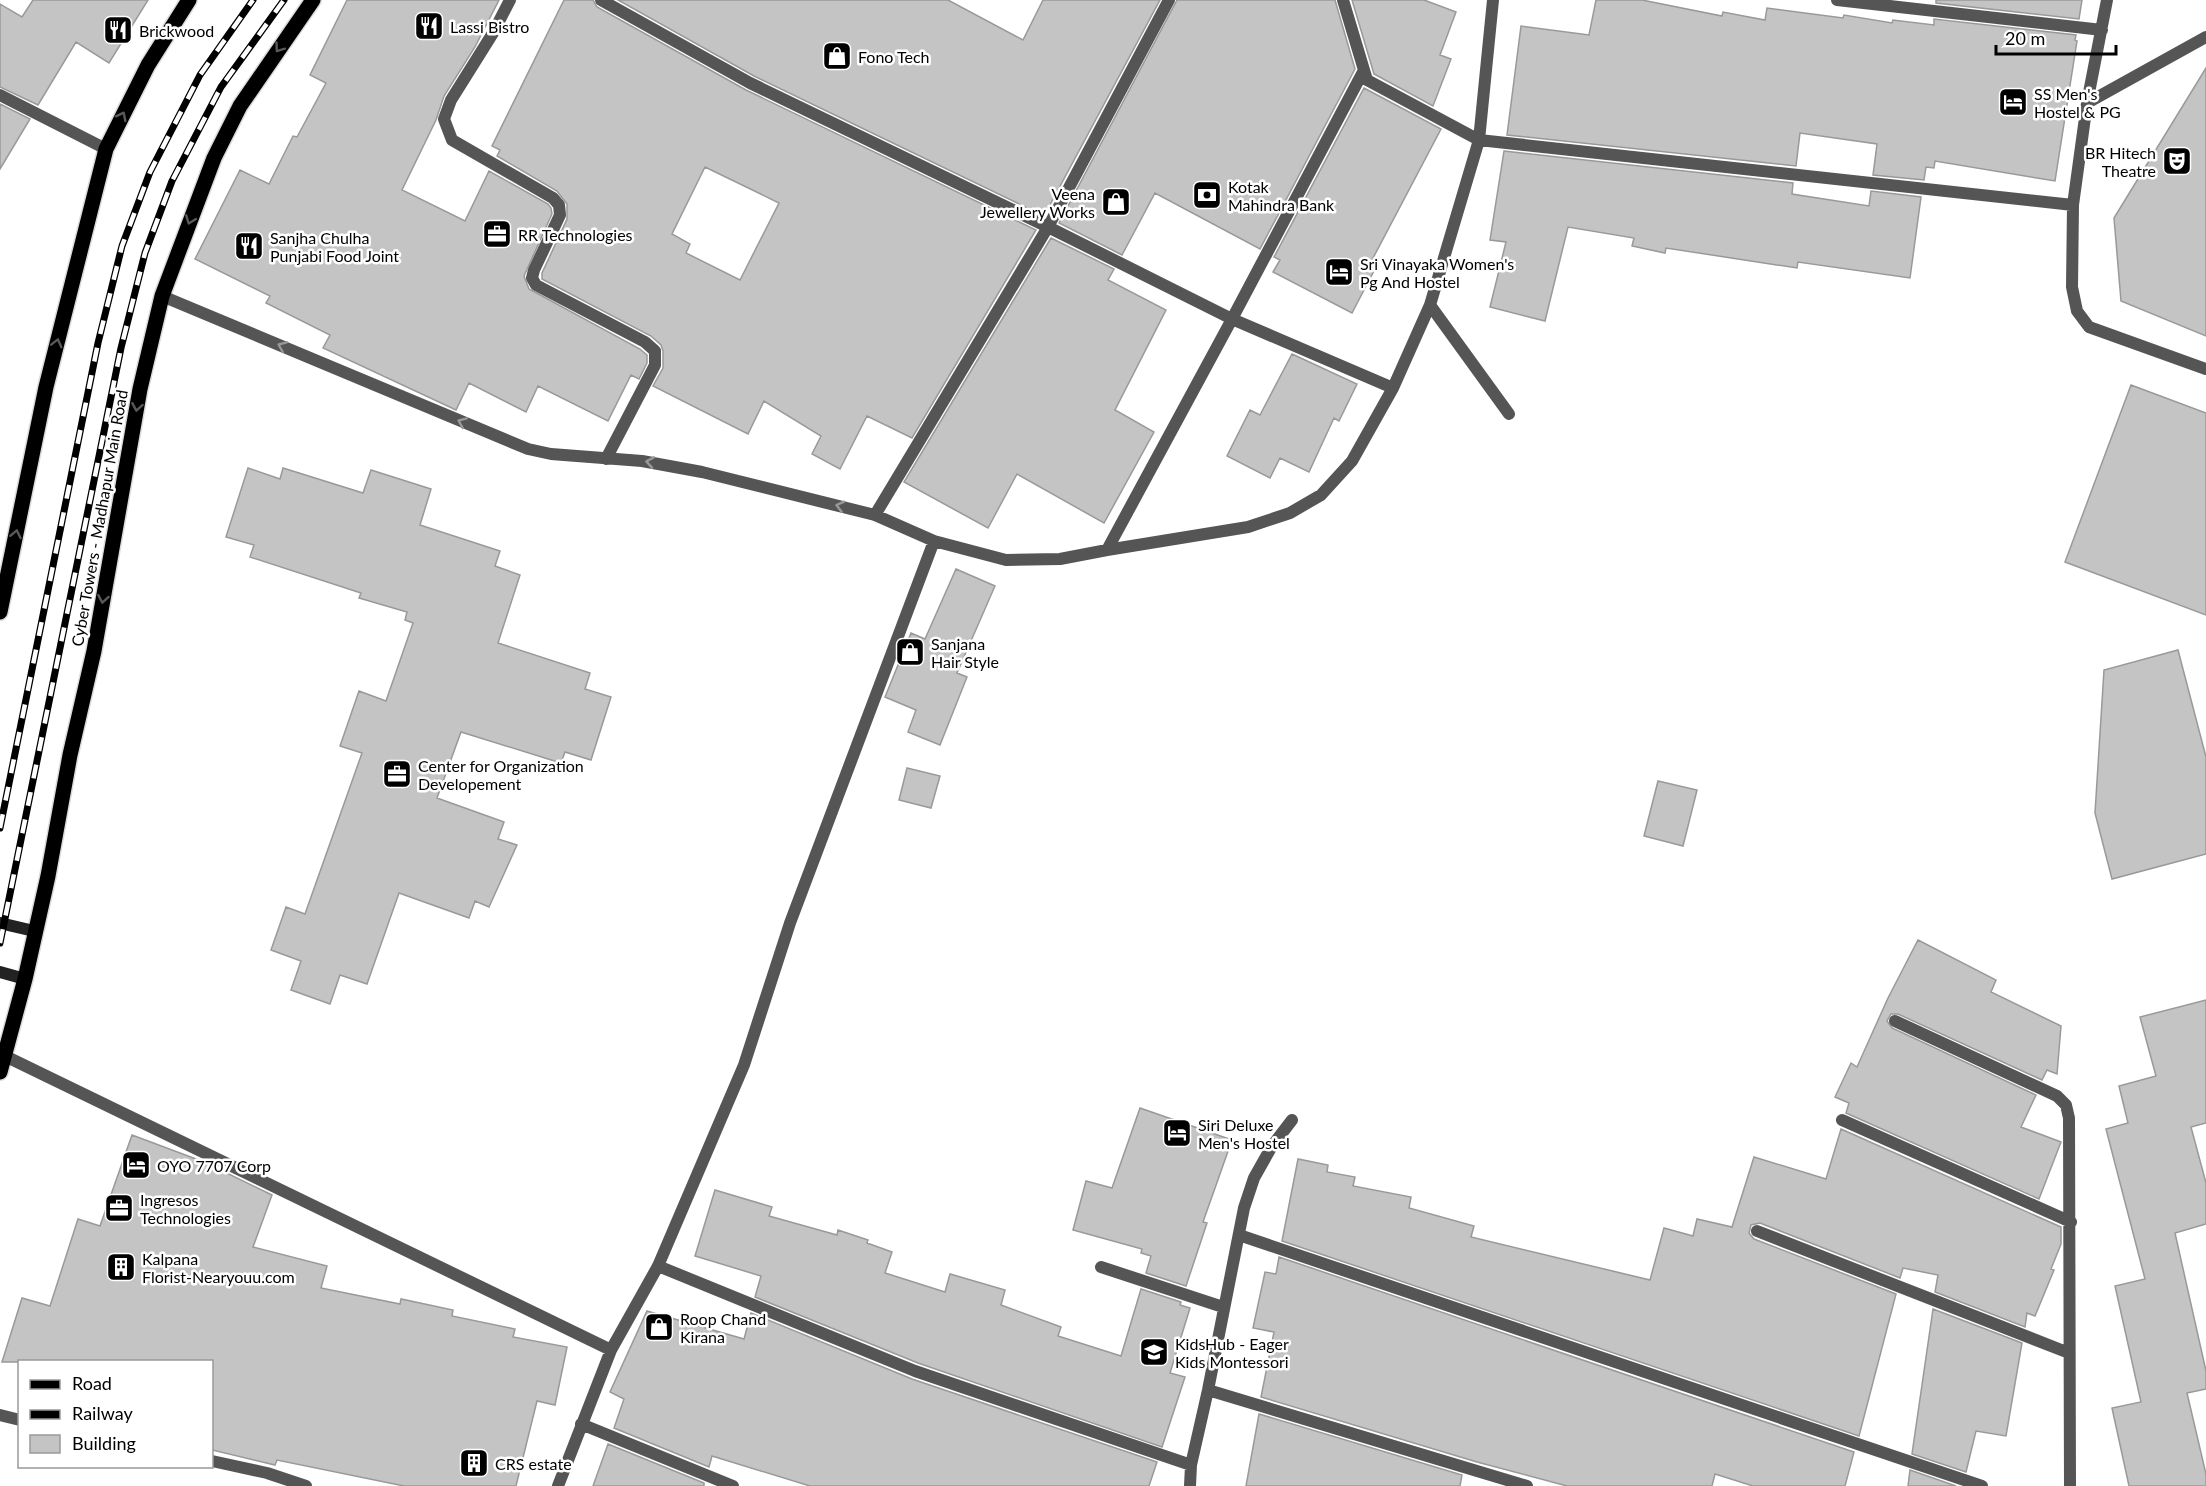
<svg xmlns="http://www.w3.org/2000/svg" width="2206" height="1486" font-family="Lato,sans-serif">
<rect width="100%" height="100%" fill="#fff"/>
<path fill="#c4c4c4" stroke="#999" stroke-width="1.5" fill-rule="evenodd" d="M33,0H148L109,63L76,42L38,105L0,87V4L22,17Z
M347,0H499L475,47L444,96L436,120L402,190L465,221L489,171L548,204L551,208L552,214L524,276L529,289L640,349L647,355V363L639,379L631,375L608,421L538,386L526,412L469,383L456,410L323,348L330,335L266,303L270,296L195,259L240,170L269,184L293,136L297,137L326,83L310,75Z
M564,0H593L597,7L746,90L1036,230L912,438L867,416L840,469L812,454L821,436L764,401L748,434L653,386L663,368V351L661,345L651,336L542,279V273L567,219V204L557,191L497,156L500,150L492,146ZM705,167L779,203L740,280L686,253L690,244L672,234Z
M618,0H948L1023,40L1043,0H1160L1044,216L754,76Z
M1177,0H1335L1355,69L1260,249L1155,193L1122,255L1059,223Z
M1352,0H1424L1456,12L1440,55L1451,59L1433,106L1374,74Z
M1596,0H1642L1722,16L1723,12L1765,20L1767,8L1843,18L1844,15L1892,23L1893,20L1934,25V19L2076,35L2075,40L2077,41L2055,181L1935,161L1934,168L1926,167L1924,180L1873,175L1877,144L1800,133L1796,166L1507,135L1521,26L1589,35Z
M1936,0H2082L2079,19L1936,3Z
M2206,68V336L2121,301L2114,218Z
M1364,88L1441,129L1372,260L1378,263L1352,313L1273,272L1280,260L1274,257Z
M0,104L30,119L0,169Z
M1504,151L1793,183L1792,194L1869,206L1871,191L1921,197L1910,278L1798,262L1797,268L1666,248L1665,253L1632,246L1634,238L1568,227L1545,321L1490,307L1506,242L1490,240Z
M1051,238L1114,269L1108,280L1166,310L1115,410L1154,432L1104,523L1017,474L988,528L904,482Z
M1292,354L1357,384L1339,421L1334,418L1309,472L1280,458L1270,478L1227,456L1250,410L1260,415Z
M2131,385L2206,413V615L2065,562Z
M248,468L280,479L283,468L363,493L371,470L431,489L420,525L500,551L495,566L520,575L498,643L590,673L585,689L611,697L591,760L565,752L561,763L461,732L437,798L504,822L498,839L517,845L489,907L475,901L469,918L399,893L367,984L340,975L330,1004L291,990L301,961L271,950L286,907L305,914L362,753L340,746L359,691L386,701L413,623L405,620L407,612L359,598L361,593L250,557L254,545L226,537Z
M956,569L995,586L957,673L967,677L940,745L908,732L916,710L885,697L911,633L925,639Z
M2178,650L2206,757V854L2112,879L2095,813L2104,670Z
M907,768L940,776L931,808L899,800Z
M1658,781L1697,790L1683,846L1644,836Z
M1918,940L1996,980L1991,992L2061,1026L2057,1074L2047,1070L2042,1080L1898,1014H1891L1887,1021L1892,1028L2036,1095L2021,1127L2061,1142L2039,1199L1846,1113L1849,1103L1835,1097L1851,1063L1857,1067L1888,998Z
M2206,1000V1123L2191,1127L2206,1183V1224L2175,1233L2206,1371V1389L2187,1393L2206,1474V1486H2129L2112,1408L2141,1402L2115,1286L2145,1279L2106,1129L2128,1123L2119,1086L2156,1076L2140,1017Z
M1140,1108L1232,1140L1203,1222L1207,1223L1186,1286L1146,1273L1151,1256L1141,1253L1142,1249L1073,1230L1086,1181L1112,1188Z
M1841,1129L2061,1227V1244L2051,1269L2054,1270L2035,1316L2027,1313L2025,1327L1935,1292L1938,1275L1903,1268L1900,1278L1760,1223L1751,1225L1749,1233L1754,1239L1896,1294L1859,1436L1282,1241L1298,1159L1328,1165L1327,1172L1355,1177L1353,1186L1411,1197L1409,1208L1474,1226L1471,1237L1650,1280L1664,1228L1693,1236L1697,1219L1732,1227L1754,1157L1826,1179Z
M132,1135L204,1162L272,1195L253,1247L327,1266L321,1288L400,1304L401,1299L453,1310L452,1316L515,1329L513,1337L567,1347L555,1405L537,1401L516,1486H404L277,1460L275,1465L212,1450V1362H2L22,1298L50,1306L78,1219L100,1226Z
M715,1190L772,1207L769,1216L837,1235L838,1230L868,1240L867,1243L892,1252L885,1273L945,1292L950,1274L1005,1290L1001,1305L1061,1327L1058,1336L1121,1356L1141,1289L1181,1302L1180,1305L1190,1308L1170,1373L1185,1377L1162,1447L918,1363L755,1297L761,1276L695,1256Z
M1279,1257L1854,1452L1845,1486H1753L1715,1474L1712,1486H1567L1477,1462L1261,1397L1274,1332L1253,1328L1265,1272L1276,1274Z
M1933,1309L2022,1343L2006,1436L1976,1431L1966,1472L1912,1454Z
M647,1311L744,1339L751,1313L912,1379L1157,1462L1149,1486H810L712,1456L709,1467L614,1428L624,1399L610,1392Z
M1259,1414L1462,1475L1460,1486H1246Z
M608,1444L704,1483V1486H593Z
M1910,1470L1956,1486H1908Z"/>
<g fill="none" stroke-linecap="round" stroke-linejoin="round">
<g stroke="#dbdbdb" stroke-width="18">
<path id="primary" d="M0,612L46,387L106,149L148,65L189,0
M0,1072L25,979L48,876L70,755L94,651L140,389L162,296L214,158L240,106L313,0"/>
</g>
<path stroke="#555" stroke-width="12" d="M510,0L493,33L451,100L444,119L452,140L553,198L559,205L560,215L534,270L532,278L536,285L645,342L655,351V365L606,459
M601,0L750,83L1048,227L1232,319L1393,388
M1343,0L1367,80L1479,140L2073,205
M1837,0L2102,30
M2107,0L2087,103L2073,205L2072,287L2077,311L2089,327L2206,369
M0,95L106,149
M2087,103L2206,37
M162,296L528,449L551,454L642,461L702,472L875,515L934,541L1006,560L1060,559L1107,550L1248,527L1290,513L1321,495L1352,461L1393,388L1430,305L1479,140L1493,0
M1430,305L1509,414
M875,515L1048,227L1169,0
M1107,550L1232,319L1364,70
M1895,1021L2057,1096L2066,1105L2069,1118L2070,1486
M5,1056L611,1350
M1842,1120L2071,1222
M1757,1231L2069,1353
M1239,1235L1982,1486
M658,1266L915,1371L1191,1465
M1101,1267L1223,1307
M1208,1390L1527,1486
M0,1415L20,1420
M581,1424L733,1486
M212,1461L267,1473L306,1486
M558,1486L611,1350L658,1266L744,1065L790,923L934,541
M1190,1486L1191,1465L1208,1390L1244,1208L1254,1178L1272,1146L1292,1120"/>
<path stroke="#222" stroke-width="12" d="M0,923L34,931
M0,972L25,979"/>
<use href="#primary" stroke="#000" stroke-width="15"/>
<g stroke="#000" stroke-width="7">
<path id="rail" d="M0,828L98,343L122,246L150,172L200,75L253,0
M0,943L121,348L145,253L172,181L221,87L284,0"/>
</g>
<use href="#rail" stroke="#fff" stroke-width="4.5" stroke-dasharray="14" stroke-linecap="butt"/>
</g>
<defs><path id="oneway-chevron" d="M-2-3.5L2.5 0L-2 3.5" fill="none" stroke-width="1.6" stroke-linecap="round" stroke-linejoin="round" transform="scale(1.5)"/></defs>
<g stroke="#595959">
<use href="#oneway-chevron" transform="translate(279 48) rotate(126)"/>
<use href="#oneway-chevron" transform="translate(122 116) rotate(-63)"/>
<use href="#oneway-chevron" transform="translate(190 220) rotate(111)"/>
<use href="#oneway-chevron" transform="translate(57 343) rotate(-76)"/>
<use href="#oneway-chevron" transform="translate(137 407) rotate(100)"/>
<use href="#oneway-chevron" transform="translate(16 534) rotate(-78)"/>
<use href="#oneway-chevron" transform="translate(103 599) rotate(100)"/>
</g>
<g stroke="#999">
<use href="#oneway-chevron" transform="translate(282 346) rotate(-157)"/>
<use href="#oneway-chevron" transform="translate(462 422) rotate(-157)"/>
<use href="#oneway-chevron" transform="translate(650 462) rotate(-170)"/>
<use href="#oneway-chevron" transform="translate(840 506) rotate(-166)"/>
</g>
<defs>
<g id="restaurant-square" transform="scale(1.5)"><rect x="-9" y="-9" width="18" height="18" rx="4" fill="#000" stroke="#fff"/><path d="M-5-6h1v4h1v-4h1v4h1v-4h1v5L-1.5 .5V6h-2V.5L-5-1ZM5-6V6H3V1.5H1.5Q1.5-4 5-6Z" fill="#fff"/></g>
<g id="shop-square" transform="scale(1.5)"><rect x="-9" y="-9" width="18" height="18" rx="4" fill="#000" stroke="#fff"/><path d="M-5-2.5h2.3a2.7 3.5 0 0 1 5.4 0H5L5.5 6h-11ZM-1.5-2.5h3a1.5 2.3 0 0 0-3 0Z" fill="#fff"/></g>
<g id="hotel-square" transform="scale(1.5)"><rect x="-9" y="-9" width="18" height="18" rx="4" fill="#000" stroke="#fff"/><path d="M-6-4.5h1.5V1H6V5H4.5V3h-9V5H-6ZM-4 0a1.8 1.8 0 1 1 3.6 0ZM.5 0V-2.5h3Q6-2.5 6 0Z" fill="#fff"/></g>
<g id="theatre-square" transform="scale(1.5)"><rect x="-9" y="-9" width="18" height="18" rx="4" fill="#000" stroke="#fff"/><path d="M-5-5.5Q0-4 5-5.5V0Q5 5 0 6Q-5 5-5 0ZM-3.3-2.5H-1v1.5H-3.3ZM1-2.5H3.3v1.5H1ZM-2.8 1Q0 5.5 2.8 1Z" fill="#fff"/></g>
<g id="bank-square" transform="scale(1.5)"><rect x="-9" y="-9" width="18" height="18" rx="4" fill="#000" stroke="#fff"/><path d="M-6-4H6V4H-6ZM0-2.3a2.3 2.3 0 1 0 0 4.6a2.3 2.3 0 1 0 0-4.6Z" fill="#fff"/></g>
<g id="office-square" transform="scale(1.5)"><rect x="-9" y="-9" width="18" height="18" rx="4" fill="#000" stroke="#fff"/><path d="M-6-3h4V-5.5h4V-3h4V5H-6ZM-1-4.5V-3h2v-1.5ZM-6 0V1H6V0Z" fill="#fff"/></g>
<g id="building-square" transform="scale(1.5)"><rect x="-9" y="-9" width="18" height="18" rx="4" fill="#000" stroke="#fff"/><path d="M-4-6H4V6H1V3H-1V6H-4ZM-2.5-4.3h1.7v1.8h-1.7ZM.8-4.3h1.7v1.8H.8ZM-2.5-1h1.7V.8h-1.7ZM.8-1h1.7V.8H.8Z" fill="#fff"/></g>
<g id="school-square" transform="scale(1.5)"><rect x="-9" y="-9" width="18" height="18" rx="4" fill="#000" stroke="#fff"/><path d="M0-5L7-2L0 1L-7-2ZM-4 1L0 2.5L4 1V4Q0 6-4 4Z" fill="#fff"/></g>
</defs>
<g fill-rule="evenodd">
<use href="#restaurant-square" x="429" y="26"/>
<use href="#restaurant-square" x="118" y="30"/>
<use href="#shop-square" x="837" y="56"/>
<use href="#hotel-square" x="2013" y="102"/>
<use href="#theatre-square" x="2177" y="161"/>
<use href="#bank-square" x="1207" y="195"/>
<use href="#shop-square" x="1116" y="202"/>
<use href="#office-square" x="497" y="234"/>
<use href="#restaurant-square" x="249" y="246"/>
<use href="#hotel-square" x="1339" y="272"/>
<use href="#shop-square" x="910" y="652"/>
<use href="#office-square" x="397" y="774"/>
<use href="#hotel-square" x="1177" y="1133"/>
<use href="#hotel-square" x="136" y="1165"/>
<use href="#office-square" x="119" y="1208"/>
<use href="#building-square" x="121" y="1267"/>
<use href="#shop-square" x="659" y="1327"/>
<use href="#school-square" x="1154" y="1352"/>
<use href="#building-square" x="474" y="1463"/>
</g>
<g text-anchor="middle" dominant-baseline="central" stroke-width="5" stroke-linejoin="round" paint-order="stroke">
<g font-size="16" fill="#000" stroke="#fff" text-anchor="start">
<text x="450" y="26">Lassi Bistro</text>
<text x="139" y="30">Brickwood</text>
<text x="858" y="56">Fono Tech</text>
<text x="2034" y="93">SS Men's<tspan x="2034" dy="18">Hostel &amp; PG</tspan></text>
<text x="2156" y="152" text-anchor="end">BR Hitech<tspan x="2156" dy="18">Theatre</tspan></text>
<text x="1228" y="186">Kotak<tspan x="1228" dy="18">Mahindra Bank</tspan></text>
<text x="1095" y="193" text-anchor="end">Veena<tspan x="1095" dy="18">Jewellery Works</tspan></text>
<text x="518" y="234">RR Technologies</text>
<text x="270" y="237">Sanjha Chulha<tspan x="270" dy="18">Punjabi Food Joint</tspan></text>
<text x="1360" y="263">Sri Vinayaka Women's<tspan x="1360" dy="18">Pg And Hostel</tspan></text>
<text x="931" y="643">Sanjana<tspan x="931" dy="18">Hair Style</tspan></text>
<text x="418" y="765">Center for Organization<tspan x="418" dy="18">Developement</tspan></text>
<text x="1198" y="1124">Siri Deluxe<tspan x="1198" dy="18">Men's Hostel</tspan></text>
<text x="157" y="1165">OYO 7707 Corp</text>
<text x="140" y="1199">Ingresos<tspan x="140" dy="18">Technologies</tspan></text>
<text x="142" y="1258">Kalpana<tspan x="142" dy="18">Florist-Nearyouu.com</tspan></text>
<text x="680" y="1318">Roop Chand<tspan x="680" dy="18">Kirana</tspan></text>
<text x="1175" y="1343">KidsHub - Eager<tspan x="1175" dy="18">Kids Montessori</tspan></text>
<text x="495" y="1463">CRS estate</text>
</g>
<g font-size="16" fill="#000" stroke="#fff">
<text transform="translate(99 518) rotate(-80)">Cyber Towers - Madhapur Main Road</text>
</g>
</g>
<rect x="18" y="1360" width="195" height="108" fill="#ffffff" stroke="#999999" stroke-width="1.5"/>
<rect x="30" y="1380" width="30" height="9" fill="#000000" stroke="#999999" stroke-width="1.5"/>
<text x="72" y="1390" font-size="18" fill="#000000">Road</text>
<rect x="30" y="1410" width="30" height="9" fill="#000000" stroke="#999999" stroke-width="1.5"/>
<text x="72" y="1420" font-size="18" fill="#000000">Railway</text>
<rect x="30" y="1435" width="30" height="18" fill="#c4c4c4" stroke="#999999" stroke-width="1.5"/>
<text x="72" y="1450" font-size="18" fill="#000000">Building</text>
<path d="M1996 45v9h120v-9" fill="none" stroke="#000000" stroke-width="3"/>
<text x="2005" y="45" font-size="18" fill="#000000" stroke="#ffffff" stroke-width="4.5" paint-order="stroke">20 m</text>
</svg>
